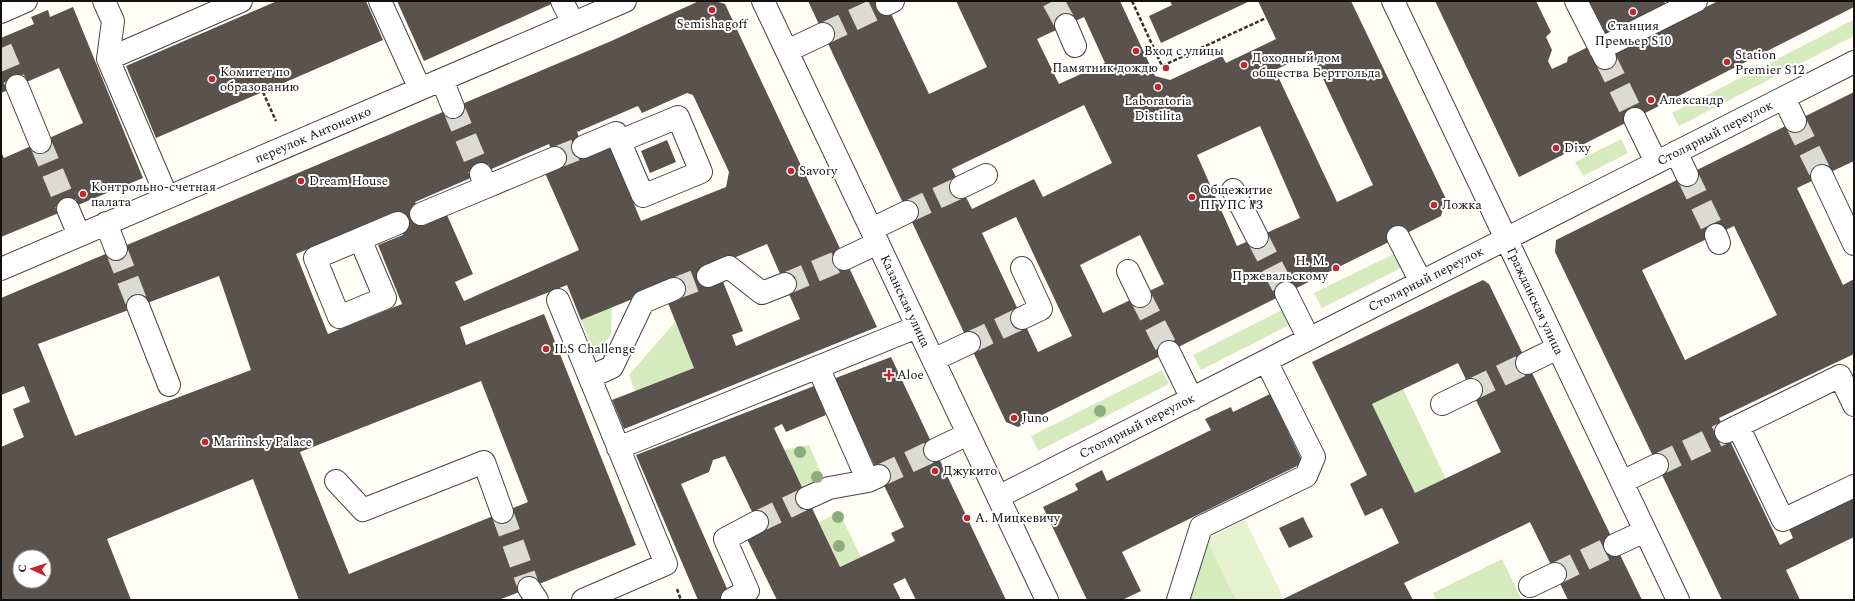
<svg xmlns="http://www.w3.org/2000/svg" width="1855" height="601" font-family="Spectral,serif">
<rect width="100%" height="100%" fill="#fffdf5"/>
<path fill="#d5ebbd" d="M1853,20L1854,36L1679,126L1672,113Z
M1621,139L1628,153L1583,176L1575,162Z
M1398,252L1405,266L1322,308L1314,293Z
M612,307L611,334L596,358L581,320Z
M1286,308L1293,323L1201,370L1193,355Z
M675,322L694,368L635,391L629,375Z
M1162,370L1169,384L1038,451L1031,436Z
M1403,389L1446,479L1415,493L1372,404Z
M809,445L824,480L804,490L784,450Z
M839,512L861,557L840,567L819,522Z
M1207,539L1236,600H1190L1188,598Z
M1502,559L1522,600H1436L1433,593Z"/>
<path fill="#e6f2cf" d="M1245,520L1284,599L1281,600H1236L1207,539Z"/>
<path fill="#5a524d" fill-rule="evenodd" d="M277,1H366L383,40L156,138L126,66Z
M397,1H558L424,61Z
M699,1H715L725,4L877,327L624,429L612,400L694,368L666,298L672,283L581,320L567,285L460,327L466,345L544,314L636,545L499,600H299L253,479L107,539L131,600H1V447L24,437L13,409L30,402L24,386L1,395V298L609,42ZM687,93L693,95L729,172L726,187L641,221L609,145L586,155L577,132L638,106L642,113ZM549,144L559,167L545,173L579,250L464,301L455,282L473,274L447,215L425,225L415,202ZM394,212L403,235L378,245L402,304L328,334L296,254ZM767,244L800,319L736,346L732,335L743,331L721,277L705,270ZM219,276L251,370L75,436L38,344ZM481,381L528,502L349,574L300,452ZM20,557H44V581H20Z
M808,1H885L929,94L987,67L956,1H1120L1155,76L1170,80L1222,56L1226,63L1276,39L1258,1H1351L1446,199L1441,216L1018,427L1006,422ZM1084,17L1105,63L1059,84L1037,39ZM1311,53L1373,185L1337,202L1275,70ZM1084,105L1112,163L1043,197L1034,179L972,209L952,169ZM1260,126L1300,218L1237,246L1197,155ZM1016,217L1072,336L1038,352L982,233ZM1140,235L1164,284L1103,313L1080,265Z
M1170,1H1250L1161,43L1149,16L1172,5Z
M1435,1H1536L1551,32L1546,37L1552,50L1548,61L1552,69L1567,62L1568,57L1590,46L1598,61L1718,1H1854V7L1519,177Z
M1589,1H1664L1666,5L1607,36Z
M73,7L143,178L1,237V152L4,158L83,123L59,68L1,93V38L34,24L31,17L48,10L50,17Z
M1854,92V161L1797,188L1843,285L1854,279V354L1719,418L1780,545L1793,538L1789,529L1854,498V537L1786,570L1800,600H1722L1555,252L1556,240ZM1734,226L1777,315L1685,360L1642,270Z
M667,140L676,162L650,173L641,151Z
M1483,280L1489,284L1642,600H1568L1530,522L1404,583L1413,600H1281L1399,543L1382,508L1365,516L1350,484L1367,475L1312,362ZM1458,363L1501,452L1415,493L1372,404Z
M891,357L1006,600H916L905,578L893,584L901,600H777L745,535L757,522L725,456L713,460L709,472L681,484L732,600H698L636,455L814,386L826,415L786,432L782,424L774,428L840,567L895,541L891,533L904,527L833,379Z
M1270,394L1303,463L1122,552L1141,591L1122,600H1087L1043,507L1078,490L1075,484L1102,470L1107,481L1211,430L1205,419L1231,407L1233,412Z
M1303,517L1313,537L1289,548L1279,528Z"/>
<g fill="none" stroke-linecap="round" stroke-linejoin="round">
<path stroke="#dbdad3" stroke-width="22" stroke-dasharray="22 11" stroke-linecap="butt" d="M1053,1L1066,25
M823,34L887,4
M1,48L17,86
M1605,58L1635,119
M453,107L481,174
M1795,121L1822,176
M40,142L68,209
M555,158L583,147
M1687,175L1716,235
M907,212L961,187
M1257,237L1286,293
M116,249L138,306
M785,284L844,259
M674,289L708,276
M1140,296L1169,352
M969,343L1022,318
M1471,390L1527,363
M1657,465L1726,432
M879,476L935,450
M502,512L529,588
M757,522L807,498
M1555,574L1615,545"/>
<g stroke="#444" stroke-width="24">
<path id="minor" d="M104,1L113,21L108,59L167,197
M380,1L420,89
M562,1L573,23
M763,1L1047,600
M1393,1L1678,600
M1576,1L1605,58
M887,4L893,1
M1,12L26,1
M1066,25L1075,46
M1600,49L1696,1
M787,51L823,34
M108,59L241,1
M442,80L453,107
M17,86L40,142
M1784,98L1795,121
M1635,119L1656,162
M583,147L616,133L643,196L701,172L678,117L620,141
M1676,152L1687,175
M1822,176L1854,244
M486,187L555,158
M961,187L986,175
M1233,190L1257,237
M68,209L79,235
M421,214L486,187L481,174
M106,223L116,249
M872,229L907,212
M1716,235L1719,243
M1398,237L1421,282
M360,239L385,298L339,317L315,258L398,223
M844,259L878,243
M1,269L625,1
M1128,271L1140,296
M708,276L729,267L762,293L785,284
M1286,293L1309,339
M558,300L666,564L583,600
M138,306L169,385
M1022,318L1041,309L1022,268
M1169,352L1192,399
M933,360L969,343
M1527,363L1558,348
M818,367L868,481
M590,377L612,367L643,302L674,289
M1442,404L1471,390
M1738,426L1783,520L1854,486
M1726,432L1840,376L1854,405
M618,448L917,327
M935,450L968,434
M336,481L363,510L484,462L502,512
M1622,482L1657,465
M998,497L1854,62
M807,498L829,488L868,481L879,476
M1615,545L1645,531
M1530,586L1555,574
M529,588L537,600
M732,599L748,591L725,539L757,522
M1178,600L1201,527L1306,476L1314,457L1266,361"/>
</g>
<path stroke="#333" stroke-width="2.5" stroke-dasharray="4 2" stroke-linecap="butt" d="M1132,1L1162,66L1266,18
M263,92L276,121
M677,589L681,600"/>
<use href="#minor" stroke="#fff" stroke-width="22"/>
</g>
<g fill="#8dad7f">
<circle cx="1100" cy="411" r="6"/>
<circle cx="800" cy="452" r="6"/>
<circle cx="817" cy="477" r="6"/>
<circle cx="838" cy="517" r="6"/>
<circle cx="839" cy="546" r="6"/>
</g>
<g fill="#c4262e" stroke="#fff" stroke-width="1.5">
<circle cx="712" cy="10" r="4"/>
<circle cx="1633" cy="12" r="4"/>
<circle cx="1136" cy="51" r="4"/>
<circle cx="1727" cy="62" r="4"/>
<circle cx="1244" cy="65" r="4"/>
<circle cx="1166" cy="68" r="4"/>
<circle cx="212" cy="79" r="4"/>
<circle cx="1158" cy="87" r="4"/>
<circle cx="1651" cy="100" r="4"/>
<circle cx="1556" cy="148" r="4"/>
<circle cx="791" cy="171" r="4"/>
<circle cx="301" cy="181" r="4"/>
<circle cx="83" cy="194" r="4"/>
<circle cx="1192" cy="197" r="4"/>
<circle cx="1434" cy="205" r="4"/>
<circle cx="1336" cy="268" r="4"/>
<circle cx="546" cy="349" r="4"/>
<path d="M887 369h4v4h4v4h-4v4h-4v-4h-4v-4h4z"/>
<circle cx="1014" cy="418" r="4"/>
<circle cx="205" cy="442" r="4"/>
<circle cx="935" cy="471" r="4"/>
<circle cx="967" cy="518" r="4"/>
</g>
<g text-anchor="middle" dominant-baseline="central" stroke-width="4" stroke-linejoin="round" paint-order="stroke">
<g font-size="13" fill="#111" stroke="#fff" text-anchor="start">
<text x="712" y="24" text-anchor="middle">Semishagoff</text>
<text x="1633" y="26" text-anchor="middle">Станция<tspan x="1633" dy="15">Премьер S10</tspan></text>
<text x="1144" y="51">Вход с улицы</text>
<text x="1735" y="55">Station<tspan x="1735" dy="15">Premier S12</tspan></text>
<text x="1252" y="58">Доходный дом<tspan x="1252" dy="15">общества Бертгольда</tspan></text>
<text x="1158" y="68" text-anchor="end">Памятник дождю</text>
<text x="220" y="72">Комитет по<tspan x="220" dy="15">образованию</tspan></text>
<text x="1659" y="100">Александр</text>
<text x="1158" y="101" text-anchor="middle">Laboratoria<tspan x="1158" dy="15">Distilita</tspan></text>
<text x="1564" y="148">Dixy</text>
<text x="799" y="171">Savory</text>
<text x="309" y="181">Dream House</text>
<text x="91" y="187">Контрольно-счетная<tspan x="91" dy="15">палата</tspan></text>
<text x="1200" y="190">Общежитие<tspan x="1200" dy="15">ПГУПС №3</tspan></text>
<text x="1442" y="205">Ложка</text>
<text x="1328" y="261" text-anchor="end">Н. М.<tspan x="1328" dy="15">Пржевальскому</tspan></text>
<text x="554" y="349">ILS Challenge</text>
<text x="897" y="375">Aloe</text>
<text x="1022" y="418">Juno</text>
<text x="213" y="442">Mariinsky Palace</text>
<text x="943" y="471">Джукито</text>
<text x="975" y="518">А. Мицкевичу</text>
</g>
<g font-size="13" fill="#111" stroke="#fff">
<text transform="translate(1715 133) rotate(-27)">Столярный переулок</text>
<text transform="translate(313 135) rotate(-23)">переулок Антоненко</text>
<text transform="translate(1426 279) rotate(-27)">Столярный переулок</text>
<text transform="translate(905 301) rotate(65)">Казанская улица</text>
<text transform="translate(1535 301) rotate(65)">Гражданская улица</text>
<text transform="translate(1137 426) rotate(-27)">Столярный переулок</text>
</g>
</g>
<rect width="1855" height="601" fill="none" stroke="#111111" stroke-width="4"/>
<g transform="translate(32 569) rotate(273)"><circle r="19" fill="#ffffff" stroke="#a0a0a0"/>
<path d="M0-3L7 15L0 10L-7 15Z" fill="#c4262e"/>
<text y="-6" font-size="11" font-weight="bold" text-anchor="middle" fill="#111111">С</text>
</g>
</svg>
